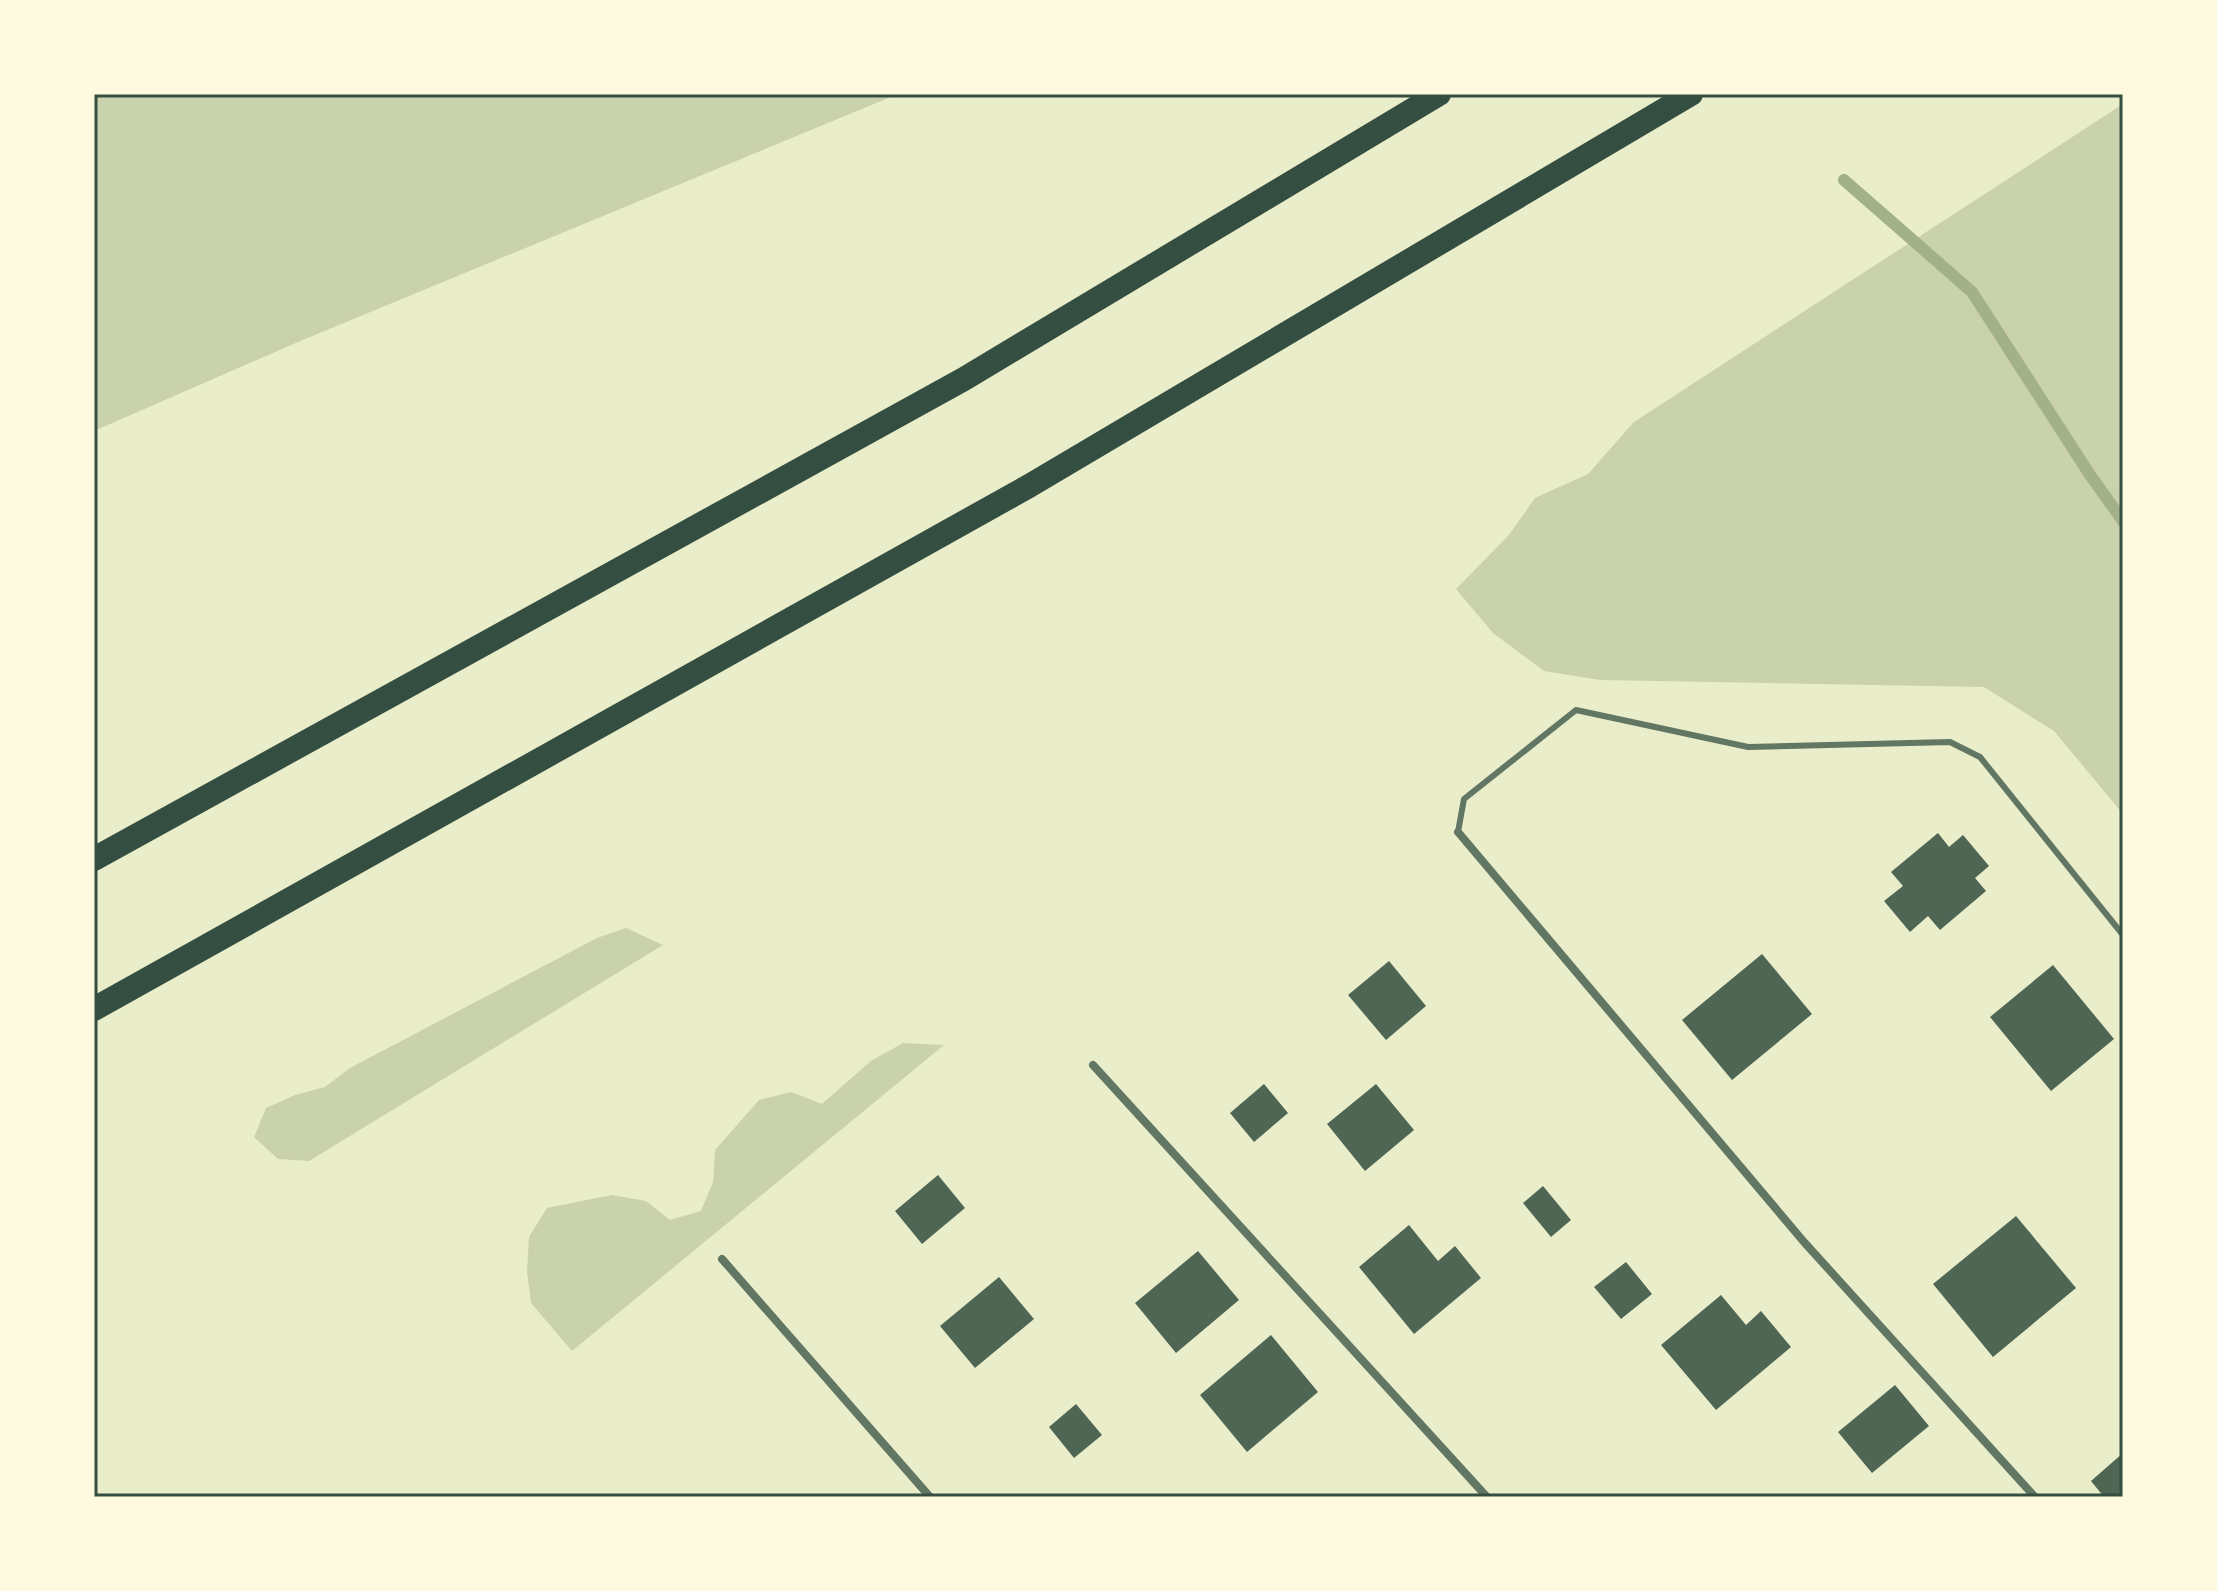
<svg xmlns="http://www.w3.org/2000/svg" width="2217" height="1591" font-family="'Alegreya Sans',sans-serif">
<rect width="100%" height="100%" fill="#e9edc9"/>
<path fill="#cad2ad" d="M94,94H898L298,342L94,431Z
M2123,104V814L2054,731L1984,687L1600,680L1544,671L1493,633L1456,589L1509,535L1535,498L1588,474L1634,422Z
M626,928L663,945L309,1161L278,1159L254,1137L266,1108L295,1095L325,1087L350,1068L597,938Z
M903,1043L944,1045L572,1351L531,1303L527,1271L529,1237L547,1208L612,1195L646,1201L670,1220L701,1211L713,1182L715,1150L759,1100L791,1092L822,1104L871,1061Z"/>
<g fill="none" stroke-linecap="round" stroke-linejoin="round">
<path stroke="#a3b18a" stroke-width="12" d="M1844,180L1972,292L2090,475L2123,521"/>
</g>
<path fill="#4f6655" d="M1938,833L1949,847L1963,835L1989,866L1975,878L1986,891L1940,930L1928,916L1910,932L1884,901L1903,886L1891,872Z
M1762,954L1812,1014L1732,1080L1682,1020Z
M1389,961L1426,1006L1386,1040L1348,995Z
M2053,965L2114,1039L2051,1091L1990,1017Z
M1264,1084L1288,1113L1254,1142L1230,1113Z
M1376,1084L1414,1130L1365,1171L1327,1124Z
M938,1175L965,1208L922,1244L895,1211Z
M1543,1186L1571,1220L1551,1237L1523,1203Z
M2016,1216L2076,1288L1993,1357L1933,1284Z
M1409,1225L1438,1261L1455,1246L1481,1278L1414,1334L1359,1267Z
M1198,1251L1239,1300L1176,1353L1135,1303Z
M1626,1262L1652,1294L1621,1319L1594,1287Z
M999,1277L1034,1319L975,1368L940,1326Z
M1721,1295L1746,1325L1761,1311L1791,1347L1716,1410L1661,1345Z
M1271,1335L1318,1392L1247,1452L1200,1395Z
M1895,1385L1929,1426L1872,1473L1838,1432Z
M1076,1404L1102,1435L1074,1458L1049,1427Z
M2123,1453V1497H2104L2091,1481Z"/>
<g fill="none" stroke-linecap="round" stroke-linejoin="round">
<path stroke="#617663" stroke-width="6" d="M1458,832L1464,799L1576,710L1748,747L1950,742L1980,757L2123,935"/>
<path stroke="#617663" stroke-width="8" d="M1458,832L1804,1242L2035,1497
M1093,1065L1487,1497
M722,1259L930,1497"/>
<path stroke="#344e41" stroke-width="24" d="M94,859L964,379L1439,94
M94,1009L1029,486L1691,94"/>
</g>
<rect width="2217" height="1591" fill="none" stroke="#fefae0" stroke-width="192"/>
<rect x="96" y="96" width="2025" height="1399" fill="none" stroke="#344e41" stroke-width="3"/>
</svg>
